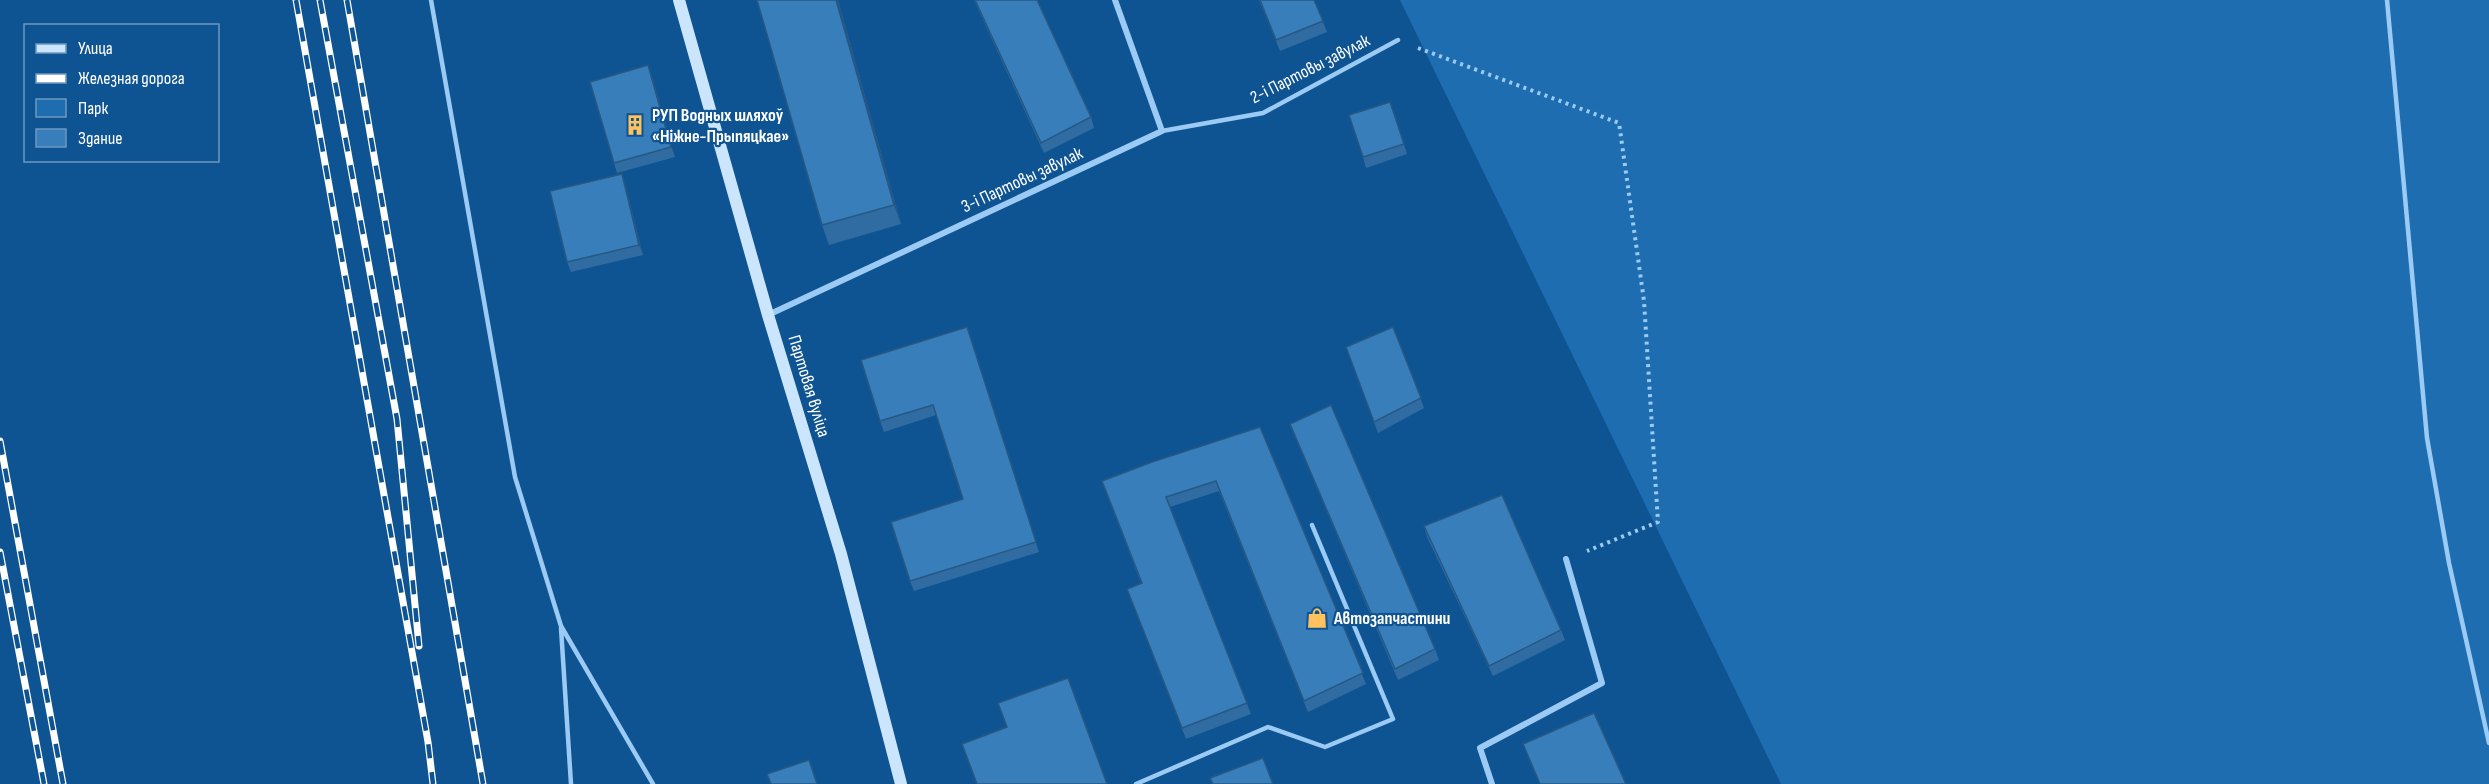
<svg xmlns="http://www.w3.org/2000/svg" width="2489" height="784" font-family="'Sofia Sans Condensed',sans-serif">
<rect width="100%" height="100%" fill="#0f5492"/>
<path fill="#1e6db0" d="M1400,0H2489V784H1781Z"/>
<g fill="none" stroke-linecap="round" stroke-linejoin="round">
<path stroke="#9bcbf4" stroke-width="4" stroke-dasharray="3 4.5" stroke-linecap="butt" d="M1418,48L1619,123L1644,301L1658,522L1587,551"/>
<path stroke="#9bcbf4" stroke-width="4.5" d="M431,0L515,477L561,626L653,784
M2387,0L2427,438L2449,563L2489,743
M1162,131L1263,113L1398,40
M561,628L571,784
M1136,784L1268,727L1325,747L1393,719L1312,525"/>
<path stroke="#9bcbf4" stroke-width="6" d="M768,315L1162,131L1115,0
M1492,784L1480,748L1602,683L1566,559"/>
<path stroke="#cbe5fd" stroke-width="12" d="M679,0L768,315L841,554L901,784"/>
<g stroke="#fff" stroke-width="7">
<path id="rail" d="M296,0L428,742L433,784
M320,0L397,419L419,646
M347,0L483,784
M0,441L63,784
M0,552L44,784"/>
</g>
<use href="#rail" stroke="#0f5492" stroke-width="4.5" stroke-dasharray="14" stroke-linecap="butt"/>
</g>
<path fill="#306ca1" d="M838,0L901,224L829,245L822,225Z
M974,0H1037L1091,117L1094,128L1044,153Z
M1259,0H1314L1327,32L1280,51Z
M648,65L675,157L617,173L614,163Z
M1394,112L1407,154L1366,168L1363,157Z
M622,174L625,184L643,255L571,272L567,262Z
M967,327L1039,552L914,591L910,581L963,499L936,415L884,432L880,421Z
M1393,327L1424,408L1378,433L1346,347Z
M1290,424L1435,649L1439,660L1398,680Z
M1260,427L1366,684L1308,712L1219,491L1170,507L1251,714L1186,739L1127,589L1141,583L1102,481Z
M1424,526L1561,630L1565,640L1493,676L1427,537Z"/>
<path fill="#275883" d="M836,0H838L901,224L894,205Z
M648,65L652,75L675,157L671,147Z
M622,174L625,184L643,255L639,245Z"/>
<path fill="#387ebb" stroke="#275883" stroke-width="1.5" d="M757,0H836L894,205L822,225Z
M975,0H1037L1091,117L1041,143Z
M1260,0H1314L1323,21L1276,40Z
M648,65L671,147L614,163L590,82Z
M1390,102L1404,144L1363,157L1349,115Z
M622,174L639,245L567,262L550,191Z
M967,327L1036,542L910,581L891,522L963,499L933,405L880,421L861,360Z
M1393,327L1421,398L1374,422L1346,347Z
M1331,405L1435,649L1395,669L1290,424Z
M1260,427L1363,673L1304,701L1216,481L1166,497L1247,703L1182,728L1127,589L1142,583L1102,481L1152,462Z
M1502,495L1561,630L1489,666L1424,526Z
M1068,678L1107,784H977L962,744L1007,727L998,703Z
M1594,713L1626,784H1540L1523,744Z
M1263,758L1273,784H1213L1210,778Z
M809,760L817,784H771L767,774Z"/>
<defs>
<g id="building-bare" transform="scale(1.62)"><path d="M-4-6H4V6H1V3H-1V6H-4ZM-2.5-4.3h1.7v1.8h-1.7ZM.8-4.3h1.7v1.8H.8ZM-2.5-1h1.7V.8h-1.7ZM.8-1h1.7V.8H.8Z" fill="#ffc25e" stroke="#0f5492" stroke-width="2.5" paint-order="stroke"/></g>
<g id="shop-bare" transform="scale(1.62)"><path d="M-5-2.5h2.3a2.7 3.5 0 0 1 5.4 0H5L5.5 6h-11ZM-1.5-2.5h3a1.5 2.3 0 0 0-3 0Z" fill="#ffc25e" stroke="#0f5492" stroke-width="2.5" paint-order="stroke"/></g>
</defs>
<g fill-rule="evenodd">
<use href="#building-bare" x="635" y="125"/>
<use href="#shop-bare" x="1317" y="618"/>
</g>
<g text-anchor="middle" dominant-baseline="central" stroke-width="4.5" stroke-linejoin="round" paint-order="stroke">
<g font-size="18" fill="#fff" stroke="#0f5492">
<text transform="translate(1310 69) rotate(-27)">2-і Партовы завулак</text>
<text transform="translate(1022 180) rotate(-25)">3-і Партовы завулак</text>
<text transform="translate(809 386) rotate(73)">Партовая вуліца</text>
</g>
<g font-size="18" font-weight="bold" fill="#fff" stroke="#0f5492" text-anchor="start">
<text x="652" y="115">РУП Водных шляхоў<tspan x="652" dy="21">«Ніжне-Прыпяцкае»</tspan></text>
<text x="1334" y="618">Автозапчастини</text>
</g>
</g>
<rect x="24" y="24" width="195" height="138" fill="#0f5492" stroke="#6f98be" stroke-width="1.5"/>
<rect x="36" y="44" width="30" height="9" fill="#cbe5fd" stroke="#6f98be" stroke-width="1.5"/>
<text x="78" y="54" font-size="18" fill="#ffffff">Улица</text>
<rect x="36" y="74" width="30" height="9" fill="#ffffff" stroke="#6f98be" stroke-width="1.5"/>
<text x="78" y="84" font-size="18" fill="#ffffff">Железная дорога</text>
<rect x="36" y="99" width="30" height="18" fill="#1e6db0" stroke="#6f98be" stroke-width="1.5"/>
<text x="78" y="114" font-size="18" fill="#ffffff">Парк</text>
<rect x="36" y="129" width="30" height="18" fill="#387ebb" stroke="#6f98be" stroke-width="1.5"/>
<text x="78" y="144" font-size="18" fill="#ffffff">Здание</text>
</svg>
